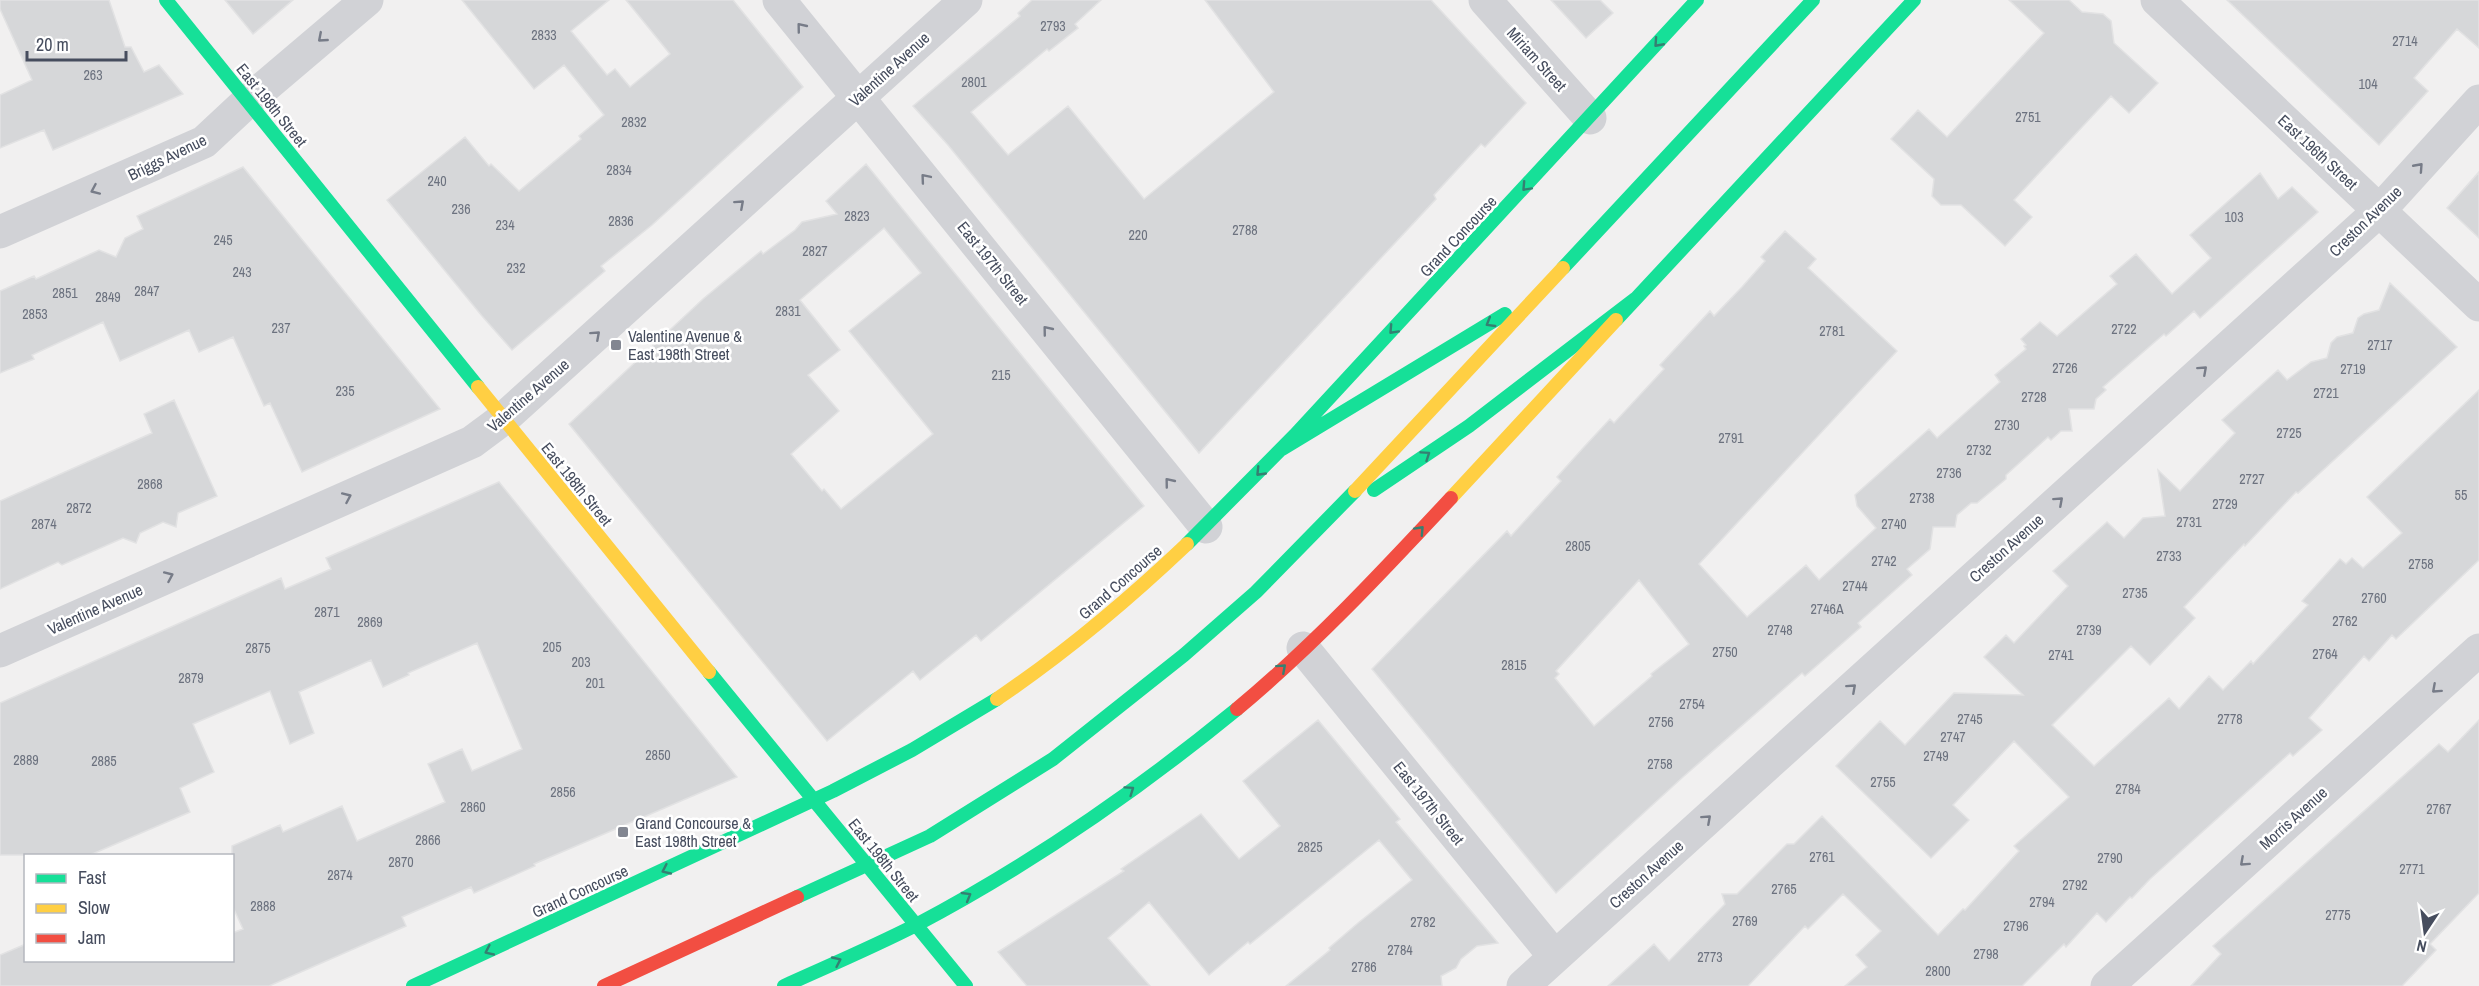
<svg xmlns="http://www.w3.org/2000/svg" width="2479" height="986" font-family="'Archivo Narrow',sans-serif">
<rect width="100%" height="100%" fill="#f1f0f0"/>
<path fill="#d6d7d9" stroke="#e2e2e3" stroke-width="1.5" fill-rule="evenodd" d="M0,0H109L125,47H131L144,72L159,65L183,94L53,150L44,130L0,148V95L32,80L0,9Z
M225,0H293L253,34Z
M462,0H609L571,31L607,75L615,69L630,87L670,54L626,0H733L803,87L652,225L601,266L605,271L512,350L482,316L387,200L465,137L489,166L491,164L519,191L581,139L579,136L604,115L564,65L534,89Z
M1032,0H1101L1075,24L1078,28L1049,51L1047,49L971,112L1008,155L1068,106L1144,199L1274,92L1205,0H1431L1526,103L1485,147L1481,144L1455,172L1434,195L1436,199L1199,453L948,145L913,106L1020,16L1018,13Z
M1551,0H1600L1613,13L1586,38Z
M2009,0H2069L2082,12L2103,14L2111,21L2114,43L2158,83L2129,113L2111,96L2014,200L2032,217L2005,246L1961,205H1941L1932,196L1934,179L1891,139L1918,110L1947,137L2044,33Z
M2227,0H2479V48L2457,29L2414,78L2428,91L2379,145Z
M866,164L1144,506L981,641L976,635L920,680L913,671L827,741L569,424L703,299L761,251L763,254L795,230L802,222L837,214L826,201ZM884,228L921,273L849,331L933,434L841,509L824,489L822,491L791,454L839,411L808,375L840,350L800,300Z
M243,167L440,409L302,472L270,403L264,406L233,337L199,352L189,330L120,361L103,322L32,355L34,359L0,373V291L34,276L36,279L99,250L116,257L125,238L143,229L137,216Z
M2479,172V238L2447,208Z
M2260,173L2278,199L2292,187L2318,212L2200,318L2194,311L2166,336L2164,334L2103,387L2106,390L2096,399L2094,409H2069L2072,431H2061L2051,440L2048,437L2006,475V479L1977,503H1971L1957,515L1955,527H1933L1930,549L1907,569L1912,575L1858,623L1861,627L1805,676L1802,673L1683,777L1556,893L1372,669L1507,531L1511,536L1561,481L1557,477L1584,447L1610,419L1614,423L1664,369L1660,365L1710,311L1714,316L1742,287L1765,261L1761,257L1785,231L1816,259L1808,268L1897,351L1699,564L1747,617L1806,565L1819,580L1876,528L1857,506L1855,495L1929,429L1937,438L2000,382L1995,375L2026,349L2024,346L2026,345L2021,339L2040,322L2057,336L2117,284L2110,276L2136,254L2172,294L2211,258L2190,235ZM1639,580L1689,644L1651,674L1652,676L1594,726L1555,678L1559,674L1556,671Z
M2390,283L2457,347L2298,493L2296,492L2245,546L2244,544L2184,607L2195,618L2150,665L2131,646L2052,725L2094,766L2169,698L2179,709L2209,676L2223,690L2251,661L2253,664L2308,605L2302,601L2340,559L2346,564L2352,558L2363,568L2402,533L2367,497L2479,390V560L2396,639L2392,635L2369,661L2364,656L2309,718L2322,730L2293,756L2290,753L2150,879L2132,898L2130,897L2106,922L2097,913L2066,947L2064,944L2022,986H1845L1867,967L1856,955L1881,931L1843,894L1808,929L1805,926L1748,986H1608L1654,944L1669,961L1725,904L1722,894H1737L1787,844H1794L1822,816L1938,935L1963,909L1965,910L2019,851L2014,846L2069,797L2014,741L1953,805L1969,820L1931,858L1836,766L1880,721L1905,745L1954,693L2023,695L1984,657L2006,635L2014,643L2068,586L2053,571L2107,522L2124,538L2143,518L2165,516L2158,470L2180,491L2235,433L2222,420L2278,370L2287,380L2311,362L2327,358L2331,343L2337,337L2353,333L2358,318L2364,314L2379,310Z
M174,400L217,496L178,513L176,527L163,522L140,533L136,543L123,538L62,565L58,562L0,589V501L152,433L144,414Z
M499,482L737,777L534,864L535,866L474,893L471,887L402,917L406,926L269,986H0V955L26,944V960H232V933L243,929L232,905V846L280,825L283,832L342,806L357,841L445,802L428,764L462,749L472,771L522,749L477,643L408,673L409,675L383,687L371,660L299,692L314,733L290,744L270,691L193,724L214,772L180,788L190,812L90,855H0V703L281,578L285,589L331,569L326,558Z
M1318,720L1400,819L1396,822L1498,943L1477,946L1461,959L1456,968L1441,976L1442,986H1286L1330,950L1329,948L1358,923L1412,880L1379,840L1250,944L1248,942L1209,975L1149,902L1108,938L1150,986H1027L998,952L1124,871L1121,869L1201,814L1239,859L1280,826L1243,781Z
M2479,720V893L2430,944L2436,950L2402,986H2191L2221,954L2213,946L2439,744L2448,752Z"/>
<g fill="none" stroke-linecap="round" stroke-linejoin="round">
<path stroke="#d1d2d6" stroke-width="33" d="M779,0L1206,527
M1485,0L1590,118
M2157,0L2479,305
M0,232L204,142L248,101L367,0
M1303,648L1555,957
M0,651L472,442L503,419L966,0
M1523,986L2380,210L2479,101
M2107,986L2479,650"/>
<path stroke="#16e098" stroke-width="14" d="M166,0L478,387
M1563,268L1813,0
M1616,320L1914,0
M1282,449L1505,314
M1374,490L1469,426L1635,299
M1187,544L1295,435L1697,0
M709,672L966,986
M797,897L930,836L1053,759L1184,655L1256,592L1355,491
M413,986L833,791L912,750L997,699
M784,986C828,966 873,947 916,925C1030,865 1138,790 1237,709"/>
<path stroke="#ffcf43" stroke-width="14" d="M478,387L709,672
M1355,491L1563,268
M1451,498L1616,320
M997,699C1065,653 1128,600 1187,544"/>
<path stroke="#f24e42" stroke-width="14" d="M1237,709C1314,645 1383,571 1451,498
M604,986L797,897"/>
</g>
<defs><path id="oneway-chevron" d="M-2-3.5L2.5 0L-2 3.5" fill="none" stroke-width="1.6" stroke-linecap="round" stroke-linejoin="round" transform="scale(1.5)"/></defs>
<g stroke="#777c88">
<use href="#oneway-chevron" transform="translate(801 27) rotate(-129)"/>
<use href="#oneway-chevron" transform="translate(322 38) rotate(139)"/>
<use href="#oneway-chevron" transform="translate(2419 167) rotate(-48)"/>
<use href="#oneway-chevron" transform="translate(925 178) rotate(-130)"/>
<use href="#oneway-chevron" transform="translate(95 190) rotate(156)"/>
<use href="#oneway-chevron" transform="translate(740 204) rotate(-42)"/>
<use href="#oneway-chevron" transform="translate(1047 330) rotate(-129)"/>
<use href="#oneway-chevron" transform="translate(596 335) rotate(-42)"/>
<use href="#oneway-chevron" transform="translate(2203 370) rotate(-42)"/>
<use href="#oneway-chevron" transform="translate(1169 482) rotate(-129)"/>
<use href="#oneway-chevron" transform="translate(347 497) rotate(-24)"/>
<use href="#oneway-chevron" transform="translate(2059 501) rotate(-42)"/>
<use href="#oneway-chevron" transform="translate(169 576) rotate(-24)"/>
<use href="#oneway-chevron" transform="translate(1852 688) rotate(-42)"/>
<use href="#oneway-chevron" transform="translate(2436 689) rotate(138)"/>
<use href="#oneway-chevron" transform="translate(1707 819) rotate(-42)"/>
<use href="#oneway-chevron" transform="translate(2244 862) rotate(138)"/>
</g>
<g stroke="#358072">
<use href="#oneway-chevron" transform="translate(1658 43) rotate(132)"/>
<use href="#oneway-chevron" transform="translate(1526 187) rotate(133)"/>
<use href="#oneway-chevron" transform="translate(1490 323) rotate(149)"/>
<use href="#oneway-chevron" transform="translate(1393 330) rotate(133)"/>
<use href="#oneway-chevron" transform="translate(1426 455) rotate(-34)"/>
<use href="#oneway-chevron" transform="translate(1260 472) rotate(134)"/>
<use href="#oneway-chevron" transform="translate(1420 530) rotate(-47)"/>
<use href="#oneway-chevron" transform="translate(1282 668) rotate(-42)"/>
<use href="#oneway-chevron" transform="translate(1130 790) rotate(-35)"/>
<use href="#oneway-chevron" transform="translate(666 870) rotate(155)"/>
<use href="#oneway-chevron" transform="translate(967 896) rotate(-30)"/>
<use href="#oneway-chevron" transform="translate(489 951) rotate(155)"/>
<use href="#oneway-chevron" transform="translate(837 961) rotate(-25)"/>
</g>
<g fill="#828691" stroke="#fff" stroke-width="2">
<rect x="610" y="339" width="12" height="12" rx="3"/>
<rect x="617" y="826" width="12" height="12" rx="3"/>
</g>
<g text-anchor="middle" dominant-baseline="central" stroke-width="5" stroke-linejoin="round" paint-order="stroke">
<g font-size="14" fill="#6c727f">
<text x="1053" y="26">2793</text>
<text x="544" y="35">2833</text>
<text x="2405" y="41">2714</text>
<text x="93" y="75">263</text>
<text x="974" y="82">2801</text>
<text x="2368" y="84">104</text>
<text x="2028" y="117">2751</text>
<text x="634" y="122">2832</text>
<text x="619" y="170">2834</text>
<text x="437" y="181">240</text>
<text x="461" y="209">236</text>
<text x="857" y="216">2823</text>
<text x="2234" y="217">103</text>
<text x="621" y="221">2836</text>
<text x="505" y="225">234</text>
<text x="1245" y="230">2788</text>
<text x="1138" y="235">220</text>
<text x="223" y="240">245</text>
<text x="815" y="251">2827</text>
<text x="516" y="268">232</text>
<text x="242" y="272">243</text>
<text x="147" y="291">2847</text>
<text x="65" y="293">2851</text>
<text x="108" y="297">2849</text>
<text x="788" y="311">2831</text>
<text x="35" y="314">2853</text>
<text x="281" y="328">237</text>
<text x="2124" y="329">2722</text>
<text x="1832" y="331">2781</text>
<text x="2380" y="345">2717</text>
<text x="2065" y="368">2726</text>
<text x="2353" y="369">2719</text>
<text x="1001" y="375">215</text>
<text x="345" y="391">235</text>
<text x="2326" y="393">2721</text>
<text x="2034" y="397">2728</text>
<text x="2007" y="425">2730</text>
<text x="2289" y="433">2725</text>
<text x="1731" y="438">2791</text>
<text x="1979" y="450">2732</text>
<text x="1949" y="473">2736</text>
<text x="2252" y="479">2727</text>
<text x="150" y="484">2868</text>
<text x="2461" y="495">55</text>
<text x="1922" y="498">2738</text>
<text x="2225" y="504">2729</text>
<text x="79" y="508">2872</text>
<text x="2189" y="522">2731</text>
<text x="44" y="524">2874</text>
<text x="1894" y="524">2740</text>
<text x="1578" y="546">2805</text>
<text x="2169" y="556">2733</text>
<text x="1884" y="561">2742</text>
<text x="2421" y="564">2758</text>
<text x="1855" y="586">2744</text>
<text x="2135" y="593">2735</text>
<text x="2374" y="598">2760</text>
<text x="1827" y="609">2746A</text>
<text x="327" y="612">2871</text>
<text x="2345" y="621">2762</text>
<text x="370" y="622">2869</text>
<text x="1780" y="630">2748</text>
<text x="2089" y="630">2739</text>
<text x="552" y="647">205</text>
<text x="258" y="648">2875</text>
<text x="1725" y="652">2750</text>
<text x="2325" y="654">2764</text>
<text x="2061" y="655">2741</text>
<text x="581" y="662">203</text>
<text x="1514" y="665">2815</text>
<text x="191" y="678">2879</text>
<text x="595" y="683">201</text>
<text x="1692" y="704">2754</text>
<text x="1970" y="719">2745</text>
<text x="2230" y="719">2778</text>
<text x="1661" y="722">2756</text>
<text x="1953" y="737">2747</text>
<text x="658" y="755">2850</text>
<text x="1936" y="756">2749</text>
<text x="26" y="760">2889</text>
<text x="104" y="761">2885</text>
<text x="1660" y="764">2758</text>
<text x="1883" y="782">2755</text>
<text x="2128" y="789">2784</text>
<text x="563" y="792">2856</text>
<text x="473" y="807">2860</text>
<text x="2439" y="809">2767</text>
<text x="428" y="840">2866</text>
<text x="1310" y="847">2825</text>
<text x="1822" y="857">2761</text>
<text x="2110" y="858">2790</text>
<text x="401" y="862">2870</text>
<text x="2412" y="869">2771</text>
<text x="340" y="875">2874</text>
<text x="2075" y="885">2792</text>
<text x="1784" y="889">2765</text>
<text x="2042" y="902">2794</text>
<text x="263" y="906">2888</text>
<text x="2338" y="915">2775</text>
<text x="1745" y="921">2769</text>
<text x="1423" y="922">2782</text>
<text x="2016" y="926">2796</text>
<text x="1400" y="950">2784</text>
<text x="1986" y="954">2798</text>
<text x="1710" y="957">2773</text>
<text x="1364" y="967">2786</text>
<text x="1938" y="971">2800</text>
</g>
<g font-size="16" fill="#464d5e" stroke="#fff">
<text transform="translate(1537 59) rotate(48)">Miriam Street</text>
<text transform="translate(889 69) rotate(-42)">Valentine Avenue</text>
<text transform="translate(272 105) rotate(51)">East 198th Street</text>
<text transform="translate(2318 152) rotate(43)">East 196th Street</text>
<text transform="translate(167 157) rotate(-26)">Briggs Avenue</text>
<text transform="translate(2365 221) rotate(-44)">Creston Avenue</text>
<text transform="translate(1458 236) rotate(-47)">Grand Concourse</text>
<text transform="translate(993 263) rotate(51)">East 197th Street</text>
<text transform="translate(528 395) rotate(-41)">Valentine Avenue</text>
<text transform="translate(577 484) rotate(51)">East 198th Street</text>
<text transform="translate(2006 548) rotate(-42)">Creston Avenue</text>
<text transform="translate(1120 582) rotate(-41)">Grand Concourse</text>
<text transform="translate(95 609) rotate(-24)">Valentine Avenue</text>
<text transform="translate(1429 803) rotate(51)">East 197th Street</text>
<text transform="translate(2293 818) rotate(-42)">Morris Avenue</text>
<text transform="translate(884 860) rotate(51)">East 198th Street</text>
<text transform="translate(1646 874) rotate(-42)">Creston Avenue</text>
<text transform="translate(580 891) rotate(-25)">Grand Concourse</text>
</g>
<g font-size="16" fill="#464d5e" stroke="#fff" text-anchor="start">
<text x="628" y="336">Valentine Avenue &amp;<tspan x="628" dy="18">East 198th Street</tspan></text>
<text x="635" y="823">Grand Concourse &amp;<tspan x="635" dy="18">East 198th Street</tspan></text>
</g>
</g>
<rect x="24" y="854" width="210" height="108" fill="#ffffff" stroke="#b5b8bf" stroke-width="1.5"/>
<rect x="36" y="874" width="30" height="9" fill="#16e098" stroke="#b5b8bf" stroke-width="1.5"/>
<text x="78" y="884" font-size="18" fill="#464d5e">Fast</text>
<rect x="36" y="904" width="30" height="9" fill="#ffcf43" stroke="#b5b8bf" stroke-width="1.5"/>
<text x="78" y="914" font-size="18" fill="#464d5e">Slow</text>
<rect x="36" y="934" width="30" height="9" fill="#f24e42" stroke="#b5b8bf" stroke-width="1.5"/>
<text x="78" y="944" font-size="18" fill="#464d5e">Jam</text>
<g transform="translate(2425 932) rotate(193)" stroke="#ffffff" stroke-width="4.5" paint-order="stroke">
<path d="M0-4.5L10 22L0 15L-10 22Z" fill="#464d5e"/>
<text y="-9" font-size="16" font-weight="bold" text-anchor="middle" fill="#464d5e">N</text>
</g>
<path d="M27 51v9h99v-9" fill="none" stroke="#464d5e" stroke-width="3"/>
<text x="36" y="51" font-size="18" fill="#464d5e" stroke="#ffffff" stroke-width="4.5" paint-order="stroke">20 m</text>
</svg>
